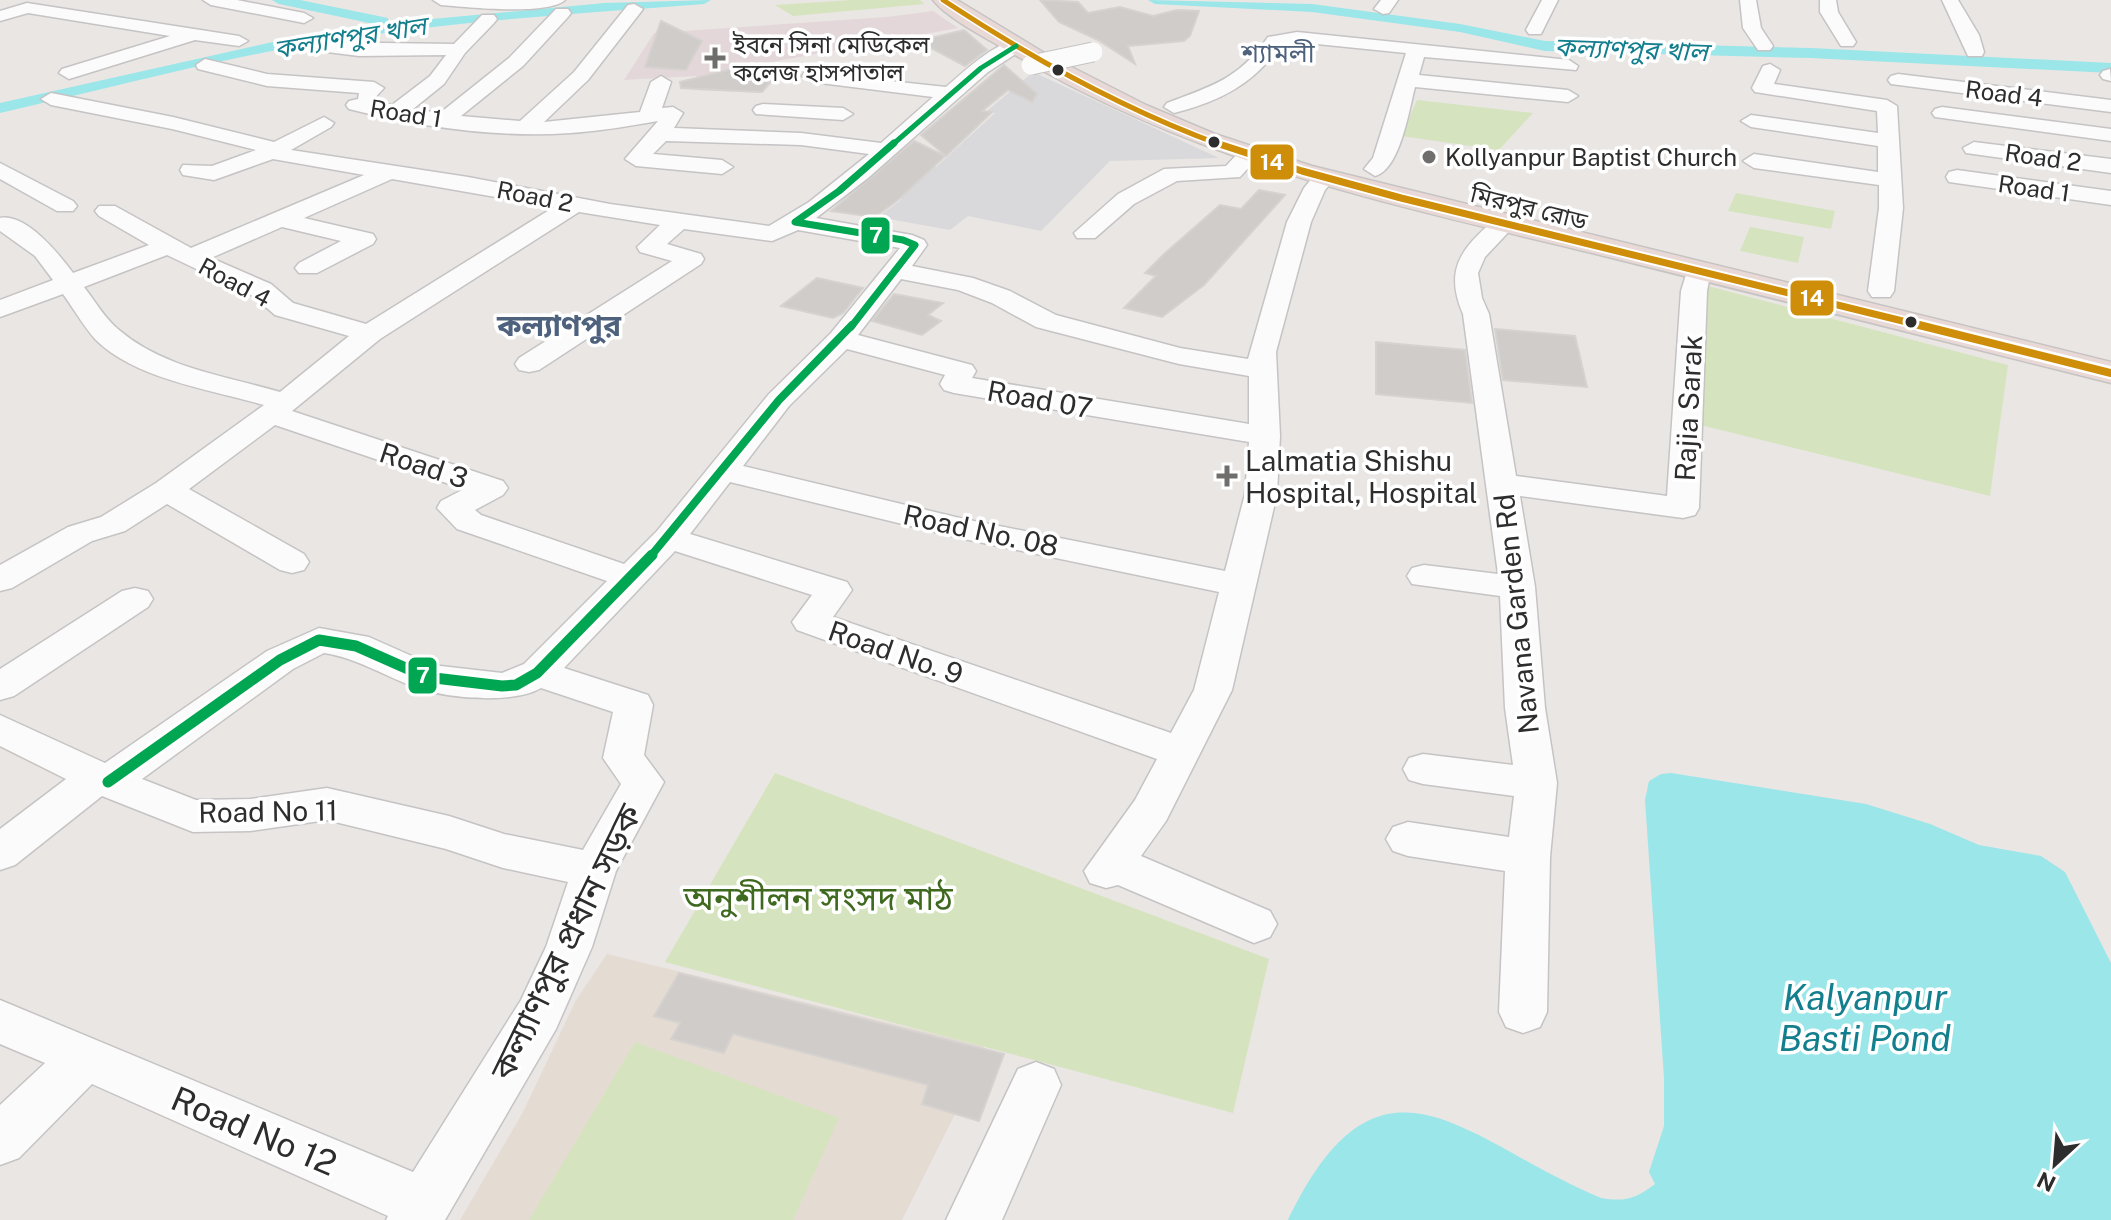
<svg xmlns="http://www.w3.org/2000/svg" width="2111" height="1220" font-family="'Public Sans','Noto Sans Bengali',sans-serif">
<rect width="100%" height="100%" fill="#eae6e4"/>
<path fill="#d9d8db" d="M1033,72L1219,158L1110,161L1041,231L968,216L950,230L878,217L902,199L878,194L896,162L936,167L995,113L987,111Z"/>
<path fill="#e4dbd3" d="M607,954L984,1046L956,1112L902,1220H460L523,1112L576,1000Z"/>
<path fill="#e4d7d9" d="M933,11L958,28L761,64L789,78L773,82L762,93L693,90L696,76L624,80L654,33L887,17Z"/>
<path fill="#d5e4be" d="M852,0H920L924,4L793,16L775,5Z
M1417,100L1533,113L1499,150L1401,136Z
M1736,193L1835,211L1831,229L1728,211Z
M1750,227L1804,237L1798,263L1740,251Z
M1704,285L2008,365L1990,496L1696,424Z
M775,773L1269,959L1233,1113L665,962Z
M635,1042L839,1118L793,1220H529Z"/>
<path fill="#9ae6e9" d="M1671,773L1866,804L1930,824L1979,845L2041,856L2065,872L2111,963V1220H1288C1381,1027 1465,1142 1601,1198C1624,1202 1636,1199 1655,1184L1649,1172L1664,1126V1078L1645,800L1649,781L1661,774Z"/>
<g fill="none" stroke-linecap="round" stroke-linejoin="round">
<path fill="#9ae6e9" fill-rule="evenodd" d="M272,0H300L383,17L388,18L389,23L605,3L711,0L704,4C572,14 440,22 310,44C205,62 103,90 0,113V103L268,43L379,25L279,4Z
M1148,0L1312,4L1460,24L1545,41L1811,48L2111,63V73L1811,58L1545,51L1460,32L1312,12L1155,4Z"/>
</g>
<path fill="#cfccca" stroke="#d5d2cf" stroke-width="2" d="M1040,0L1078,2L1088,13L1120,7L1153,16L1177,10L1199,11L1190,36L1184,41L1128,46L1135,64L1098,40L1059,22Z
M661,21L702,41L686,70L645,67Z
M964,30L987,50L965,66L918,41Z
M752,64L775,75L762,92L681,88L680,82Z
M1004,65L1037,94L1032,102L1008,90L982,111L992,112L946,156L921,135Z
M914,141L945,156L899,199L875,217L831,211Z
M1259,190L1285,195L1204,285L1162,317L1124,308L1156,276L1145,273L1164,254L1220,205L1241,209Z
M817,278L863,288L843,313L833,318L781,306Z
M894,294L943,303L928,315L941,321L922,335L872,321Z
M1495,329L1575,336L1587,387L1503,380Z
M1376,342L1465,350L1472,403L1376,394Z
M679,973L1004,1054L979,1121L922,1104L928,1085L733,1034L724,1053L671,1039L680,1023L654,1016Z"/>
<g fill="none" stroke-linecap="round" stroke-linejoin="round">
<g stroke="#c5c3c4" stroke-width="3">
<path id="minor" d="M203,0H237L304,13L313,18L304,23L211,5Z
M433,0H565C548,16 466,7 441,5Z
M1381,0H1398L1389,13L1383,14L1374,9Z
M1542,0H1558L1541,34H1529L1526,30Z
M1740,0H1756L1761,28L1773,46L1770,50H1758L1743,28Z
M1820,0H1836L1838,12L1856,42L1853,46H1841L1820,12Z
M1942,0H1958L1979,35L1984,52L1982,56H1968Z
M27,3L239,36L248,41L239,46L195,40L69,79L59,73L62,69L170,36L28,13L0,21V11Z
M634,4L643,9L640,13L588,80L544,122L640,112L651,82L661,76L671,82L662,108L673,107L683,113L674,128L801,133L881,143L933,97L812,82L802,76L805,72L946,87C963,73 1000,36 1022,42L1025,46L1022,50L988,72L868,178L816,218L912,235L924,240L927,245L912,266L973,278L1010,291L1056,315L1180,348L1248,359L1287,222L1304,188L1317,172H1333L1336,177L1325,190L1311,222L1276,352L1280,436L1277,494L1232,690L1166,821L1141,856L1270,911L1277,924L1270,937L1254,943L1118,885L1106,888L1090,883L1084,871L1135,800L1157,759L797,630L792,622L812,595L675,551L564,668L648,695L653,705L644,755L664,782L616,871L592,947L556,1029L445,1220H386L388,1216L92,1084L19,1158L0,1165V1105L45,1063L0,1044V1000L413,1172L521,1000L546,947L568,882L503,868L446,849L327,820L250,831L193,832L102,796L15,865L0,870V829L66,779L0,746V715L105,763L267,651L319,628L369,637L432,665L502,673L524,664L607,581L457,529L437,508L441,501L464,489L275,425L189,489L304,554L309,562L304,570L292,573L280,570L167,504L125,531L92,541L12,588L0,591V565L68,527L101,517L156,483L264,405C212,390 135,379 96,340C84,327 74,309 63,294L0,317V300L53,280L35,256L0,231V218C26,213 59,254 73,273L149,245L99,216L95,211L99,206H115L191,248L364,175L273,159L214,180L183,175L180,170L183,165L212,166L256,150L172,129L51,105L41,99L51,93L173,117L274,142L324,117L334,123L331,127L291,150L468,177L610,204L769,226L809,202L869,154L801,145L666,141L653,154L722,160L733,167L722,174L636,166L625,159L658,121C629,126 600,131 571,133C498,138 420,127 349,109L346,105L349,101L358,99L359,93L267,86L198,69L196,65L205,59L267,74L374,82L384,88L371,102L392,105L430,76L446,55L359,56L311,50L308,46L311,42L454,44L482,15H494L497,19L494,23L465,53L444,84L413,109L440,113L509,58L556,9H568L571,13L568,17L523,66L461,116L520,121L574,72L628,5ZM392,179L554,207L366,324L293,303L271,284L211,258L282,227L341,241L299,263L295,268L299,273H317L373,244L376,239L373,234L304,218ZM579,212L660,225L637,247L640,252L672,261L519,358L515,364L519,370L529,372L539,370L701,264L704,259L701,254L667,244L684,229L772,241L798,230L900,248L831,333L769,394L657,531L624,564L481,515L475,510L503,495L508,488L503,481L292,411L380,339ZM167,255L253,296L275,315L349,336L280,392C226,376 163,368 119,330C105,319 95,301 84,287ZM901,279L958,290L992,303L1036,327L1179,364L1249,376V424L972,378L976,371L972,365L858,335ZM847,349L945,375L940,384L944,390L954,393L1249,442L1245,494L1225,571L964,519L743,466L789,406ZM730,482L964,539L1219,592L1194,690L1171,733L833,617L852,590L847,582L690,534ZM324,653C356,658 381,674 412,686C443,698 512,705 541,688L613,712L603,758L621,784L583,850L504,834L449,816L327,788L250,799L196,800L142,779L293,669Z
M1297,32L1569,60L1578,66L1576,70L1424,57L1419,75L1568,90L1578,96L1568,102L1415,87C1409,110 1400,170 1375,176L1364,169L1373,158L1406,53L1297,42L1280,45C1255,84 1218,102 1174,113L1164,107L1167,103C1212,86 1239,79 1268,37Z
M1770,64L1780,70L1774,84L1887,100L1897,106L1903,208L1894,291L1890,297H1872L1868,291L1879,208V185L1754,168L1743,161L1754,154L1878,172V146L1751,127L1741,121L1751,115L1878,133L1877,111L1755,92L1752,88L1763,66Z
M2110,69L2111,81L2103,79L2100,75L2103,71Z
M1898,74L2111,100V112L1891,84L1888,80L1891,76Z
M763,104L843,108L853,114L843,120L756,114L753,110L756,106Z
M1942,107L2111,129V141L1935,117L1932,113L1935,109Z
M1974,142L2111,159V173L1966,153L1963,148Z
M1250,147L1261,154L1240,177L1177,181L1134,204L1095,238H1077L1074,233L1118,194L1164,169L1226,166L1242,149Z
M0,163L73,201L77,206L73,211H57L0,179Z
M1957,170L2111,191V205L1949,182L1946,177L1949,172Z
M1505,216L1513,218L1517,223L1485,257L1478,273L1482,298L1489,314L1516,476L1667,496L1681,291L1689,265H1707L1711,270L1707,291L1699,508L1695,515L1683,518L1520,496L1535,587L1545,708L1557,783L1550,857L1547,1012L1540,1027L1523,1033L1506,1027L1499,1012L1505,871L1408,856L1393,851L1386,839L1393,827L1408,822L1509,837L1514,796L1423,784L1409,780L1403,769L1409,758L1423,754L1513,765L1505,708L1500,596L1412,584L1407,576L1412,568L1424,565L1498,574L1463,314C1449,281 1453,259 1479,234C1487,226 1494,219 1505,216Z
M135,588L148,591L153,599L148,607L14,696L0,700V669L122,591Z
M1036,1062L1054,1069L1061,1085L1002,1220H946L1018,1069Z"/>
</g>
<g stroke="#c6c4c3" stroke-width="3">
<path id="highway" d="M933,0H957L1046,54L1146,105L1215,134L1312,166L2111,362V383C1941,341 1771,297 1600,255C1391,204 1198,165 1010,52C988,39 948,19 933,0Z"/>
</g>
<use href="#minor" fill="#fcfbfb" fill-rule="evenodd"/>
<use href="#highway" fill="#e8d9d6" fill-rule="evenodd"/>
<g stroke="#c5c3c4" stroke-width="21" stroke-linecap="butt">
<path id="minor-bridge" d="M1031,65L1093,52"/>
</g>
<use href="#minor-bridge" stroke="#fcfbfb" stroke-width="19"/>
<g stroke="#fff" stroke-width="8">
<path id="bus-1-far2" d="M943,0C1031,58 1122,109 1221,145"/>
</g>
<g stroke="#fff" stroke-width="11">
<path id="bus-1-far1" d="M1216,143L1302,171L1401,198L1927,327"/>
</g>
<g stroke="#fff" stroke-width="13">
<path id="bus-1" d="M1919,325L2111,373"/>
</g>
<g stroke="#fff" stroke-width="8">
<path id="bus-2-far3" d="M892,145L981,68L1016,46"/>
</g>
<g stroke="#fff" stroke-width="11">
<path id="bus-2-far2" d="M851,327L915,245L903,240L795,222L839,191L894,143"/>
</g>
<g stroke="#fff" stroke-width="13">
<path id="bus-2-far1" d="M650,557L779,400L852,325"/>
</g>
<g stroke="#fff" stroke-width="17">
<path id="bus-2" d="M108,782L280,660L319,640L356,646L426,677L502,686L516,685L537,673L652,555"/>
</g>
<use href="#bus-1-far2" stroke="#cf8e09" stroke-width="5"/>
<use href="#bus-1-far1" stroke="#cf8e09" stroke-width="7"/>
<use href="#bus-1" stroke="#cf8e09" stroke-width="8"/>
<use href="#bus-2-far3" stroke="#00a651" stroke-width="5"/>
<use href="#bus-2-far2" stroke="#00a651" stroke-width="7"/>
<use href="#bus-2-far1" stroke="#00a651" stroke-width="8"/>
<use href="#bus-2" stroke="#00a651" stroke-width="11"/>
</g>
<g fill="#6f6e6d" stroke="#fff" stroke-width="3">
<path d="M711 46h8v8h8v8h-8v8h-8v-8h-8v-8h8z"/>
<circle cx="1429" cy="157" r="8"/>
<path d="M1223 464h8v8h8v8h-8v8h-8v-8h-8v-8h8z"/>
</g>
<g fill="#2d2d2d" stroke="#fff" stroke-width="3">
<circle cx="1058" cy="70" r="7"/>
<circle cx="1214" cy="142" r="7"/>
<circle cx="1911" cy="322" r="7"/>
</g>
<g text-anchor="middle" dominant-baseline="central" stroke-width="7" stroke-linejoin="round" paint-order="stroke">
<g font-size="24" fill="#2d2d2d" stroke="#fff" text-anchor="start">
<text x="733" y="44">ইবনে সিনা মেডিকেল<tspan x="733" dy="28">কলেজ হাসপাতাল</tspan></text>
<text x="1445" y="157">Kollyanpur Baptist Church</text>
</g>
<g font-size="24" fill="#2d2d2d" stroke="#fff">
<text transform="translate(2004 93) rotate(7)">Road 4</text>
<text transform="translate(406 113) rotate(9)">Road 1</text>
<text transform="translate(2043 157) rotate(8)">Road 2</text>
<text transform="translate(2034 188) rotate(8)">Road 1</text>
<text transform="translate(535 196) rotate(11)">Road 2</text>
<text transform="translate(1529 207) rotate(14)">মিরপুর রোড</text>
<text transform="translate(235 282) rotate(28)">Road 4</text>
</g>
<g font-size="26" font-style="italic" fill="#137e8d" stroke="#fff">
<text transform="translate(350 37) rotate(-9)">কল্যাণপুর খাল</text>
<text transform="translate(1631 49) rotate(2)">কল্যাণপুর খাল</text>
</g>
<g font-size="26" fill="#4e617d" stroke="#fff">
<text x="1278" y="52">শ্যামলী</text>
</g>
<g font-size="28" fill="#2d2d2d" stroke="#fff">
<text transform="translate(1040 399) rotate(10)">Road 07</text>
<text transform="translate(1688 408) rotate(-87)">Rajia Sarak</text>
<text transform="translate(424 465) rotate(18)">Road 3</text>
<text transform="translate(981 530) rotate(12)">Road No. 08</text>
<text transform="translate(1516 614) rotate(-96)">Navana Garden Rd</text>
<text transform="translate(896 652) rotate(19)">Road No. 9</text>
<text transform="translate(268 811) rotate(-1)">Road No 11</text>
</g>
<g font-size="28" fill="#2d2d2d" stroke="#fff" text-anchor="start">
<text x="1245" y="460">Lalmatia Shishu<tspan x="1245" dy="32">Hospital, Hospital</tspan></text>
</g>
<g font-size="30" font-weight="bold" fill="#4e617d" stroke="#fff">
<text x="559" y="325">কল্যাণপুর</text>
</g>
<g font-size="34" fill="#3e691e" stroke="#fff">
<text x="818" y="898">অনুশীলন সংসদ মাঠ</text>
</g>
<g font-size="34" fill="#2d2d2d" stroke="#fff">
<text transform="translate(566 942) rotate(-64)">কল্যাণপুর প্রধান সড়ক</text>
<text transform="translate(254 1131) rotate(23)">Road No 12</text>
</g>
<g font-size="36" font-style="italic" fill="#137e8d" stroke="#fff">
<text x="1865" y="997">Kalyanpur<tspan x="1865" dy="41">Basti Pond</tspan></text>
</g>
</g>
<g stroke="#fff" stroke-width="3">
<rect x="1249" y="143" width="46" height="38" rx="8" fill="#cf8e09"/>
<rect x="860" y="216" width="31" height="39" rx="8" fill="#00a651"/>
<rect x="1789" y="279" width="46" height="38" rx="8" fill="#cf8e09"/>
<rect x="407" y="656" width="31" height="39" rx="8" fill="#00a651"/>
</g>
<g font-size="22" text-anchor="middle" font-weight="bold" fill="#fff">
<text x="1272" y="170">14</text>
<text x="876" y="243">7</text>
<text x="1812" y="306">14</text>
<text x="423" y="683">7</text>
</g>
<g transform="translate(2055 1164) rotate(206)" stroke="#ffffff" stroke-width="6" paint-order="stroke">
<path d="M0-6L14 30L0 20L-14 30Z" fill="#2d2d2d"/>
<text y="-12" font-size="22" font-weight="bold" text-anchor="middle" fill="#2d2d2d">N</text>
</g>
</svg>
